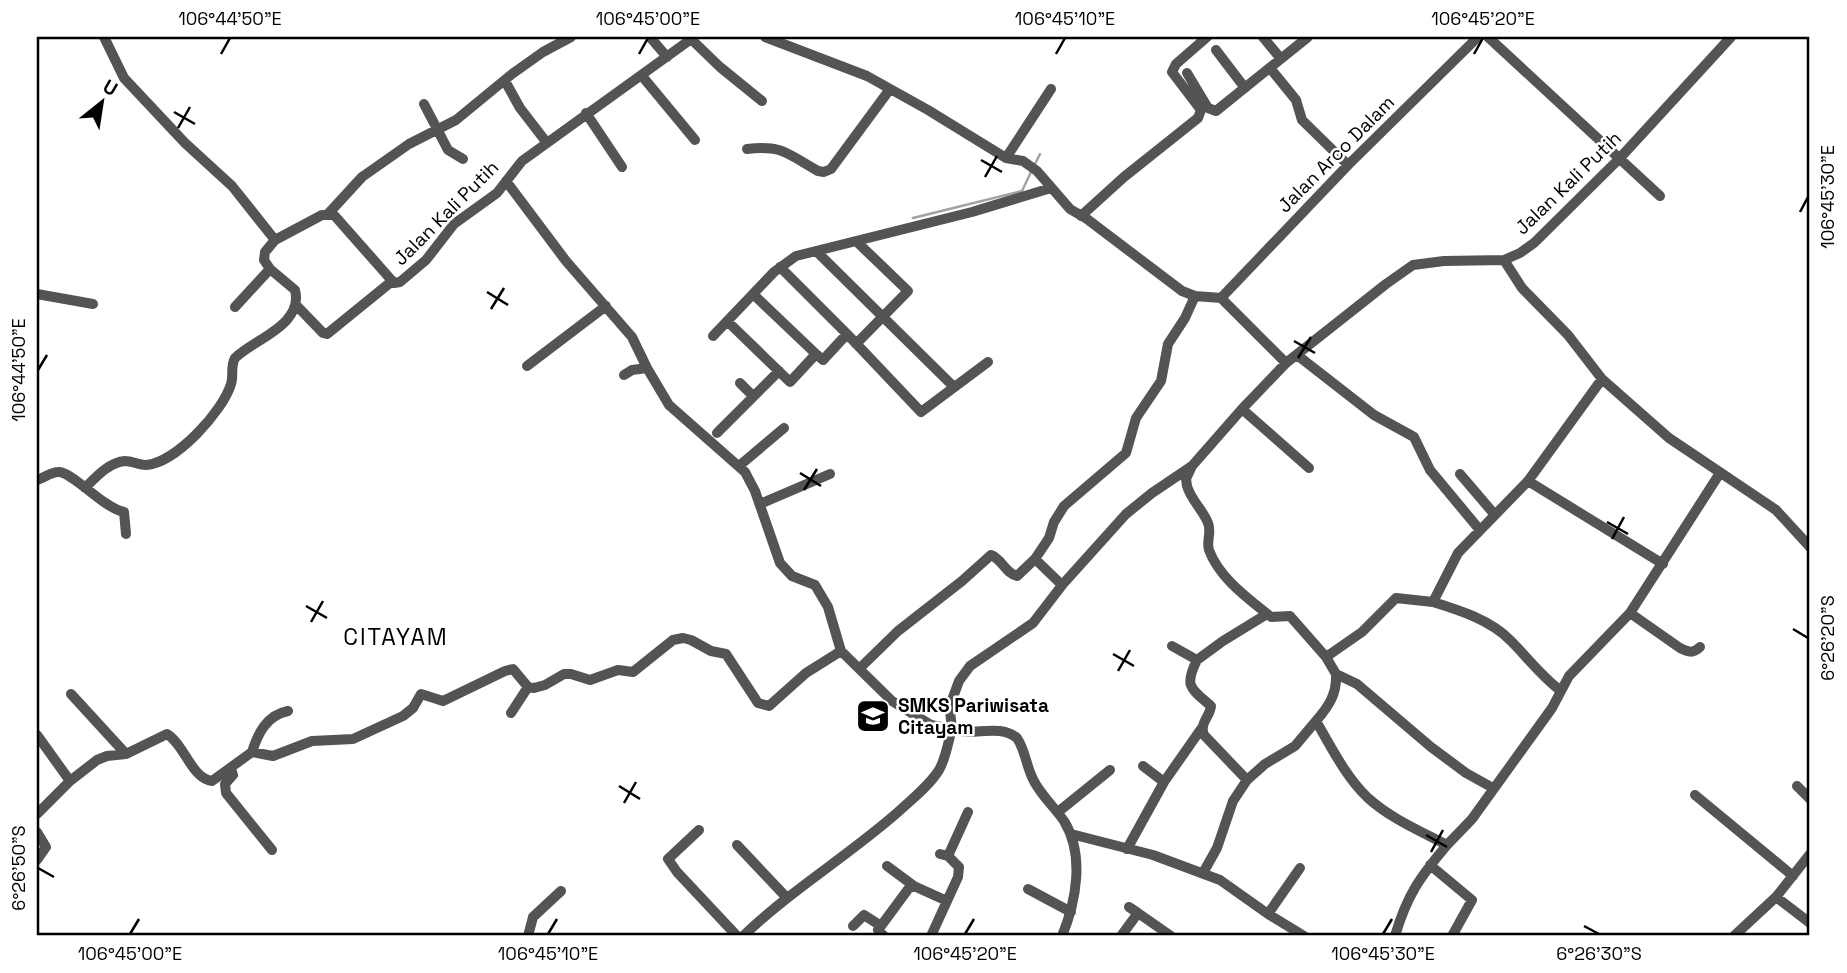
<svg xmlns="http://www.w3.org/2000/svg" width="1847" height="973" font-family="'Space Grotesk',sans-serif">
<rect width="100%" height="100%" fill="#fff"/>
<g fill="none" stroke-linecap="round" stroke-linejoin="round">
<path stroke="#a2a2a2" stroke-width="2.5" d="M1034,166L1040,154
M913,218L1022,191L1031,172"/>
<path stroke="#545454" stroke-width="10" d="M104,37L124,78L185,143L232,186L275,240L322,215H334L394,283L400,282L426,260L454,224L497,193L522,161L694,37
M650,37L667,57
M765,37L867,76L928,110L1006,158L1023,161L1037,171L1070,209L1087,219L1182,291L1195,296L1221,298L1286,363
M1263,37L1281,59
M1488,37L1660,196
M691,39L720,67L762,101
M1216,50L1245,88
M1270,68L1296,100L1302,120L1348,165
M1187,73L1208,108L1216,111L1308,37
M642,76L695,140
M505,81L520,108L547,143
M424,104L448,150L463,159
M586,113L622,167
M747,149C784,145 787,154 818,171L824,172L831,169L890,89
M1006,158L1051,89
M506,181L566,261L632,337L647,368L669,405L745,472L755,491L780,563L792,576L815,585L828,607L841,651
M328,214L362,177L409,144L456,120L512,74L543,52L571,37
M1081,216L1124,177L1198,118L1201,110L1172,72L1176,64L1207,37
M856,241L908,291L856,344
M816,251L954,387
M1504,260L1522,288L1568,335L1602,379L1669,438L1776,510L1810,547
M780,267L847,334L823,360L816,354
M37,294L93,304
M1221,298L1348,165L1478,37
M296,305L323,333L327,334L391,282
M235,307L270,269
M727,321L790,382L816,354L753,294
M847,334L921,412L988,362
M713,336L774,272L796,256L972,212L1051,188
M1297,355L1374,415L1414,437L1430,470L1479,529
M527,366L606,306
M624,375L632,370L647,368
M740,383L753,396
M1242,409L1309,468
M717,433L779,371
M739,466L784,428
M1192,466L1186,479L1187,486C1191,500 1203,510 1208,523C1212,532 1206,541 1209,550C1219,578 1249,599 1271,617L1290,616L1326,657L1336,674L1357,684L1431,747L1466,773L1493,788
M1460,474L1495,515
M37,480C44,478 51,472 58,472C72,471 103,508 124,512L126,534
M1528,481L1663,564
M85,488C95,478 109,462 125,461C132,461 139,465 146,465C176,463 223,411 231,384C234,375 230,367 235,358C254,339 304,325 295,290L270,269L264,260L265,252L275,240
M760,504L830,474
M1035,559L1062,585
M1433,602C1459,610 1491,620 1511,641C1528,658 1541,676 1561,691
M1630,613L1680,648C1688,652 1693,654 1700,647
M1172,646L1197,660L1223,641L1267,614
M1326,657L1362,632L1396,598L1433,602L1458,553L1528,481L1602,379
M1197,660C1184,686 1190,688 1211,706C1210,717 1199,723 1204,735L1247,780
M860,668L898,631L962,581L991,555C1002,559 1005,573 1017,576L1035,559L1049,538L1054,522L1064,506L1126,453L1136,418L1161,381L1168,344L1185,318L1195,296
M1336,674C1337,694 1329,706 1316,721C1331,747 1346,777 1368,798C1390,818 1420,831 1447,845L1472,819L1552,708L1569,676L1630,613L1720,473
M71,694L126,754
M511,713L528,687
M37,735L70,781
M252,752C258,733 267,715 288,711
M231,769L233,775L225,784L226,793L272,850
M1164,782L1201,729
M1797,786L1810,799
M1695,795L1793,876
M1058,812L1110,770
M37,814L70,781L97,760L107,756L126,754L167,734C185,745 191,778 212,781L252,752L273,756L312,741L353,739L403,716L413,708L421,694L443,701L505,671L513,669L528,687L534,688L545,685L564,674H571L590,680L618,670L633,672L673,640L683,638L691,640L711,651L726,654L758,703L769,706L806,673L841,651L892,701L931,725L952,729C948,742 946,758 939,770C929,786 912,799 898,812C848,856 791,890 743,936
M699,830L668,859L677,872L737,936
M37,832L46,847L37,860
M1071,834L1153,855L1220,880L1268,914L1304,936
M737,845L786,897
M1127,849L1164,782L1143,766
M948,856L968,812
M1430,865L1472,900L1452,936
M887,866L914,886
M1203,873L1217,848L1233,801L1247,780L1265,764L1295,746L1316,721
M1028,889L1071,912
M1776,897L1810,923
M1138,913L1171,936
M1268,914L1300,868
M853,926L864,915L881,926
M528,936L533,917L561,891
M884,936L878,930L909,888L914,886L947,901L958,877L959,867L948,856L940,854
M931,936L947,901
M1062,936C1076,902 1085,855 1064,821C1055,808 1043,797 1035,783C1026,768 1026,751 1017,738C998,723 973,737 952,729L950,711L952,700L959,681L970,666L1033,623L1063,584L1126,514L1152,493L1192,466L1242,409L1286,363L1386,284L1413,265L1444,261L1504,260L1520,253L1534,243L1619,159L1731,37
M1121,936L1138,913L1129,907
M1395,936C1407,895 1420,877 1447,845
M1734,936L1776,897L1810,854"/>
</g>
<path fill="none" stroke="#000" stroke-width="2.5" d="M221,54L230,38M639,54L648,38M1056,54L1065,38M1474,54L1483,38M174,112L195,124M178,128L190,107M981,160L1002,172M985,177L997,156M1800,212L1808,197M487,292L508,305M491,309L504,288M1294,341L1315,353M1298,358L1311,337M38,370L47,355M800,473L821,486M804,490L817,469M1607,522L1628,534M1612,539L1624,517M306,606L327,618M311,622L323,601M1793,629L1808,638M1113,654L1134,666M1118,671L1130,650M619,786L640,799M624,803L636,782M1426,835L1447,847M1431,852L1443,830M38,868L54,877M1584,926L1599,934M130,934L139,919M548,934L557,919M965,934L974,919M1383,934L1392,919"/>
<defs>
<g id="school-square" transform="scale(1.75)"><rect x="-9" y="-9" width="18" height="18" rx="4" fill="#000" stroke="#fff"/><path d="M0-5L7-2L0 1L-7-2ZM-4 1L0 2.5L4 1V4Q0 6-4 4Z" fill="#fff"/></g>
</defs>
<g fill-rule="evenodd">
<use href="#school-square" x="873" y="716"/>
</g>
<g text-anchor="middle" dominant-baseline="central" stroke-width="5" stroke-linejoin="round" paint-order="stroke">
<g font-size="19" fill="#000" stroke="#fff">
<text transform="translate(1336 154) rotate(-45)">Jalan Arco Dalam</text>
<text transform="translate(1568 183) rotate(-44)">Jalan Kali Putih</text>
<text transform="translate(446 213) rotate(-45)">Jalan Kali Putih</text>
</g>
<g font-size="19" font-weight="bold" fill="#000" stroke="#fff" text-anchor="start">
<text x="898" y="705">SMKS Pariwisata<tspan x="898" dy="22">Citayam</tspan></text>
</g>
<g font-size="23" letter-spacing="2" fill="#000" stroke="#fff">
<text x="396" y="637">CITAYAM</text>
</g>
</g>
<rect width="1847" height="973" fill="none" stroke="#ffffff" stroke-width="77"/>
<g transform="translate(102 102) rotate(30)" stroke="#ffffff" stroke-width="5" paint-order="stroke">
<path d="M0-5L12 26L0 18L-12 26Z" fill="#000000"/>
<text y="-10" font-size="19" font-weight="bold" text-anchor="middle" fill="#000000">U</text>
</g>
<rect x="38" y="38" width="1770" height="896" fill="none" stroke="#000" stroke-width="2.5"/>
<g font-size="18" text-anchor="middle" fill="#000">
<text x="230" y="25">106°44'50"E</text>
<text x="648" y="25">106°45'00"E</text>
<text x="1065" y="25">106°45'10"E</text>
<text x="1483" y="25">106°45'20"E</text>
<text transform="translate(1828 197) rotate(-90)" y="6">106°45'30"E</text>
<text transform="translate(19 370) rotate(-90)" y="6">106°44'50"E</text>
<text transform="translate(1828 638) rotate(-90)" y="6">6°26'20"S</text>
<text transform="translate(19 868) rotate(-90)" y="6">6°26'50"S</text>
<text x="130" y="960">106°45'00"E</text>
<text x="548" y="960">106°45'10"E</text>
<text x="965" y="960">106°45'20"E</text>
<text x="1383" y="960">106°45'30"E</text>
<text x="1599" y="960">6°26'30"S</text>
</g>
</svg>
